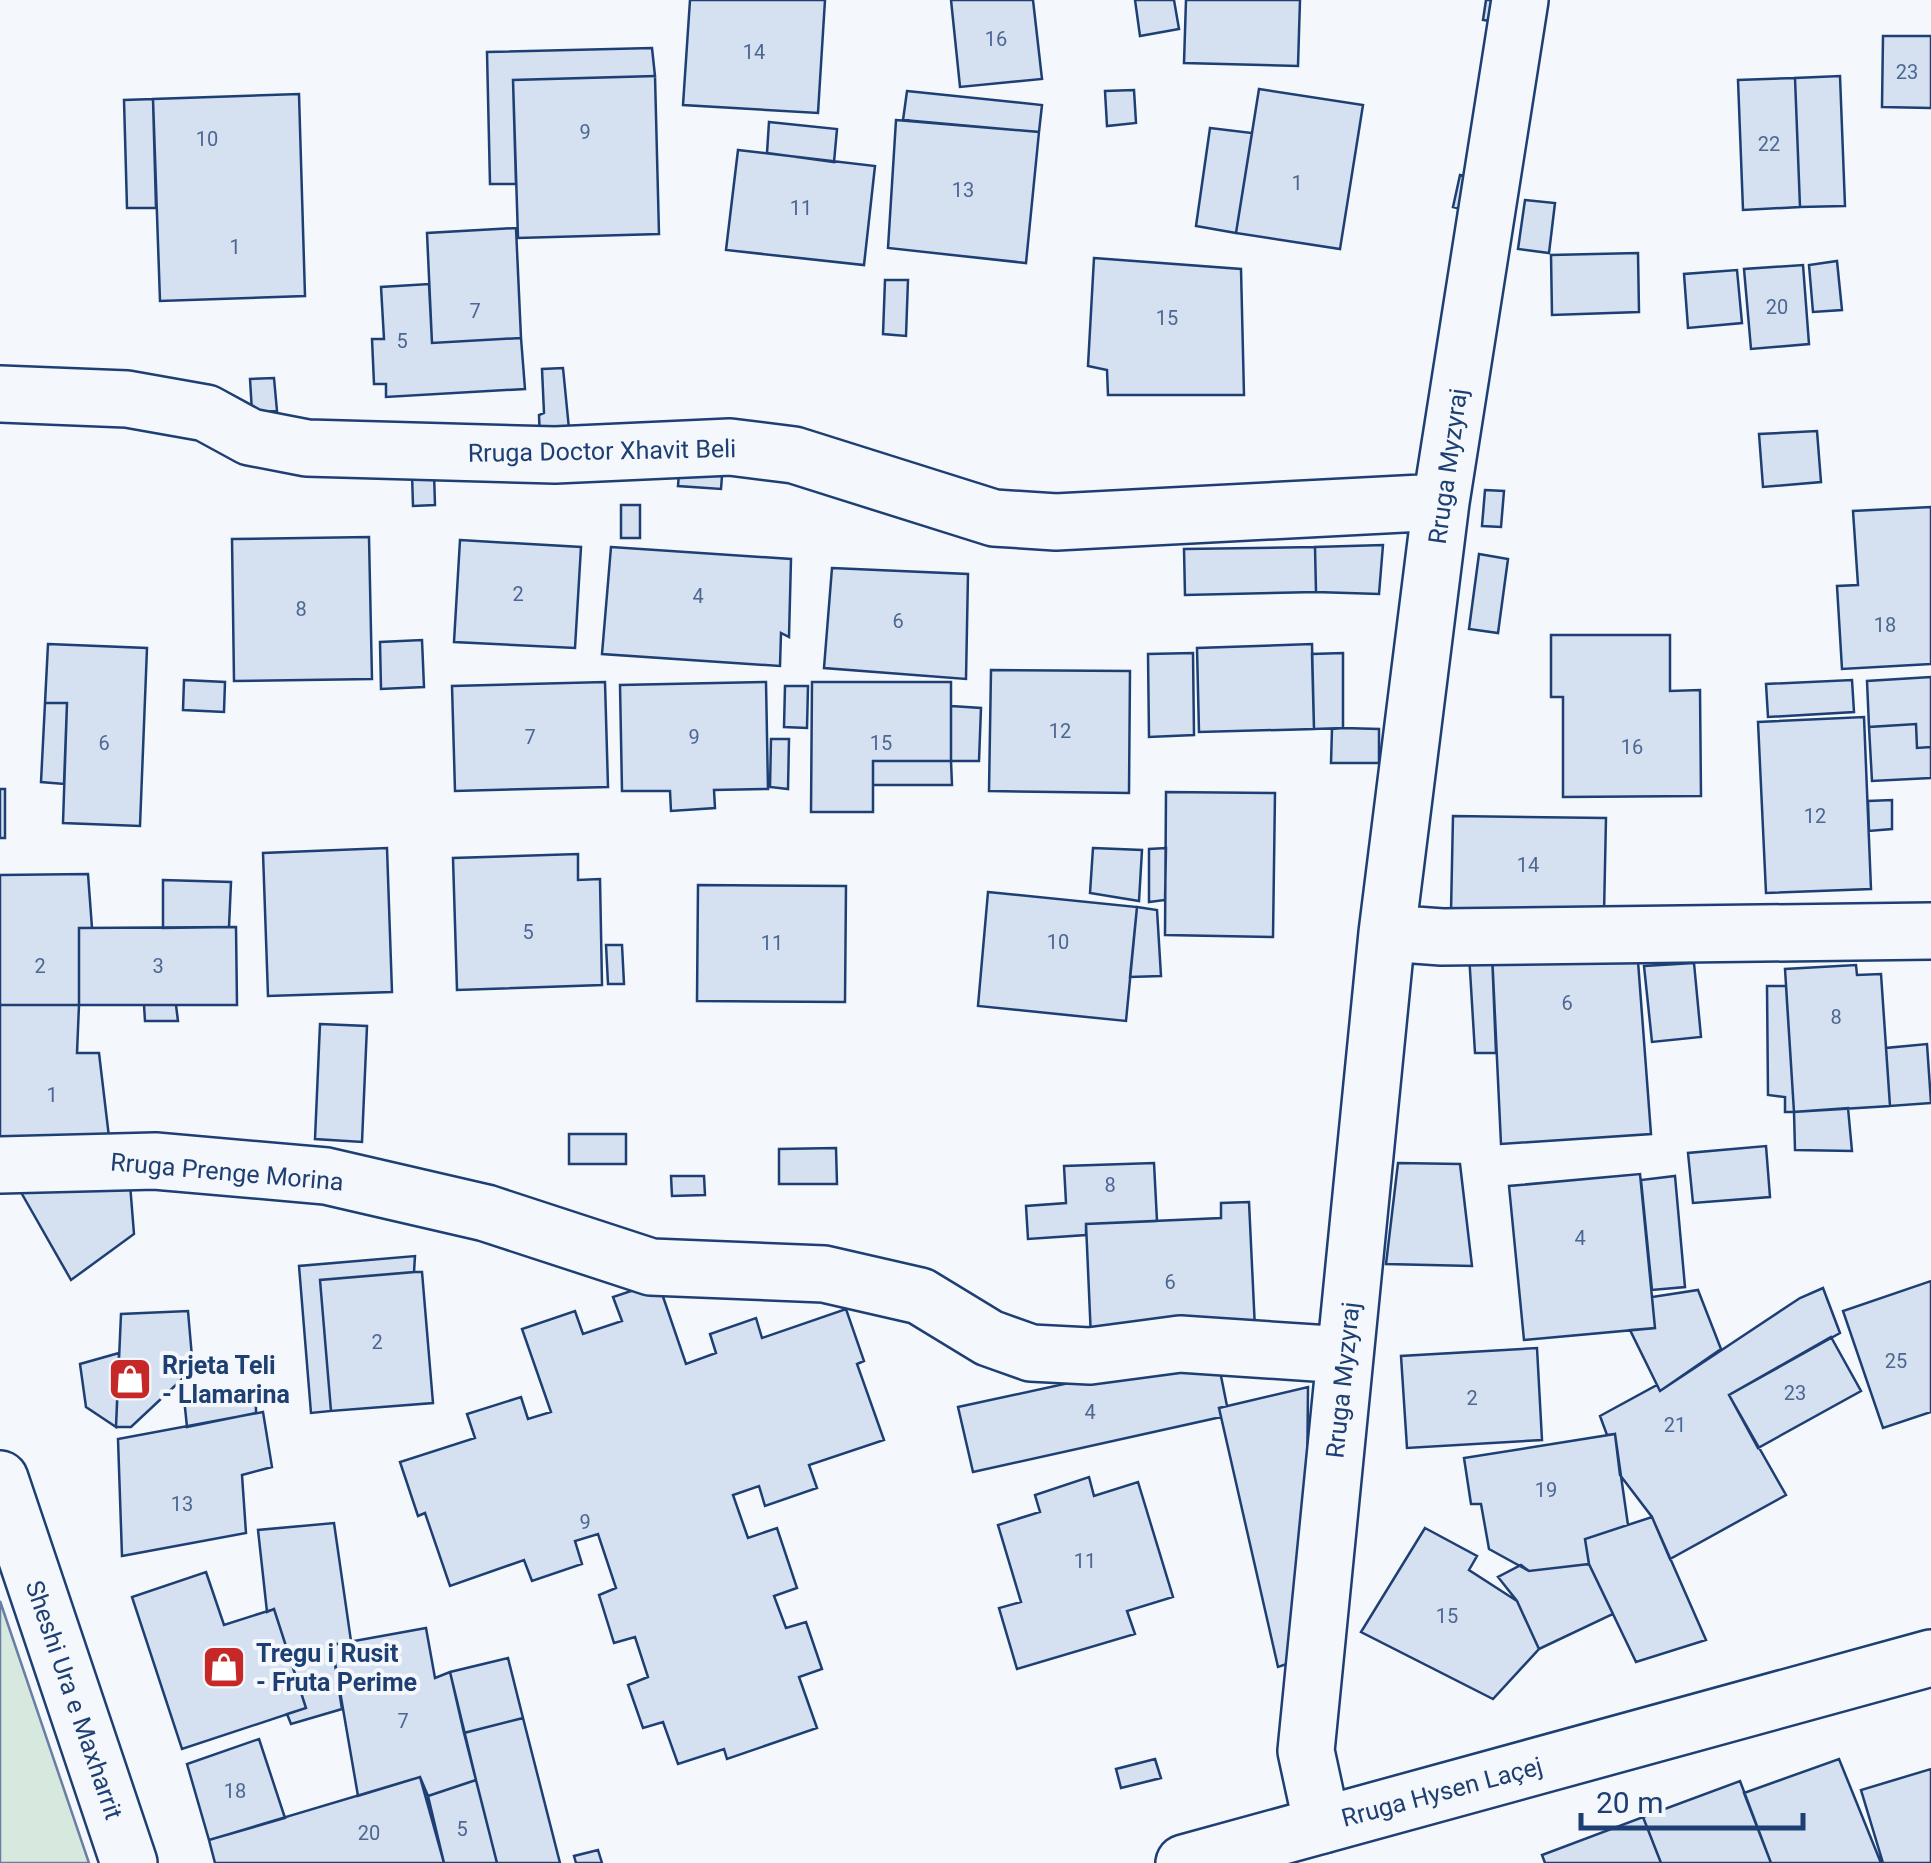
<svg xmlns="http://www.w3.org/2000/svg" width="1931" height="1863" font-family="Roboto,sans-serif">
<rect width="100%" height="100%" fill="#f4f7fb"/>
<path fill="#d7e8df" stroke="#687fa3" stroke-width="2.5" d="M0,1601L89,1863H0Z"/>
<path fill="#d5e0f0" stroke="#1d3f73" stroke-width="2.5" d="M690,0H825L818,113L683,105Z
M951,0H1033L1042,79L960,87Z
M1135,0H1174L1179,29L1140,36Z
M1186,0H1300L1298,66L1184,63Z
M1486,0H1509L1505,23L1483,20Z
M1883,36H1931V108L1882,107Z
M652,48L655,76L513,80L516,184H490L487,52Z
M655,76L659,234L518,238L513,80Z
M1840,76L1845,206L1800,207L1795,78Z
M1795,78L1800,207L1743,210L1738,80Z
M1259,89L1363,105L1340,249L1236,233Z
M1134,90L1136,123L1107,126L1105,91Z
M907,91L1042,105L1039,132L903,120Z
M299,94L305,296L160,301L153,99Z
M153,99L156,208H127L124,100Z
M896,120L1039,132L1026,263L888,248Z
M769,122L837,129L834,162L767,153Z
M1210,128L1252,133L1236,233L1196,226Z
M738,150L875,166L864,265L726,250Z
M1460,175L1478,179L1470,211L1453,207Z
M1525,200L1555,203L1549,253L1518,249Z
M516,228L521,338L432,343L427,233Z
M1638,253L1639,312L1552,315L1551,255Z
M1094,258L1241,269L1244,395H1108L1107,370L1088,366Z
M1837,261L1842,310L1813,312L1809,265Z
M1803,265L1809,344L1751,349L1744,269Z
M1737,270L1742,323L1688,328L1684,274Z
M885,280H908L906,336L883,334Z
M429,284L432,343L521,338L525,389L386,397V384H374L372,339H384L381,287Z
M563,368L570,439L540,440L539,415L544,413L542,369Z
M274,378L277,411L252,412L250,379Z
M1817,431L1821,482L1763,487L1759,434Z
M434,473L435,505L413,506L412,474Z
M679,473L722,476L721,489L678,486Z
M1485,490L1504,491L1501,527L1482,526Z
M621,505H640V538H621Z
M1931,507V664L1842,669L1837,586L1858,585L1853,511Z
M369,537L372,679L234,681L232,539Z
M460,540L581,547L575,648L454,642Z
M1383,545L1379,594L1316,592L1315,547Z
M611,547L791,559L789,637L781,633L780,666L602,654Z
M1315,547L1316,592L1185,595L1184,549Z
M1479,554L1508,559L1498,633L1469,629Z
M832,568L968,574L966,679L824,668Z
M1551,635H1670V691L1700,690L1701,796L1563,797V697H1551Z
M422,640L424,687L381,689L380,642Z
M48,644L147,648L140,826L63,823L67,703H45Z
M1312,644L1314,729L1199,732L1197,648Z
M1193,653L1194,735L1149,737L1148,654Z
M1343,653V728L1314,729L1312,654Z
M991,670L1130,671L1129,793L989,791Z
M1931,677V747L1917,748L1916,724L1869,727L1867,681Z
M184,680L225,682L224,712L183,710Z
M1852,680L1854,712L1768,717L1766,684Z
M605,682L608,787L455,791L452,686Z
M766,682L768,789L714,790L715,808L671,811L670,791H622L620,685Z
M812,682H951V761H873V812H811Z
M785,686H808L807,728L784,727Z
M45,703H67L64,784L41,782Z
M951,706L981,708L979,761H951Z
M1864,717L1871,889L1766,893L1758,722Z
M1916,724L1917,748L1931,747V778L1872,781L1869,727Z
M1343,728L1379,729V763H1331L1332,729Z
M771,739H789L788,789L770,787Z
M873,761H951L952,785H873Z
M0,789H5V838H0Z
M1166,792L1275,793L1273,937L1165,935Z
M1892,800V829L1869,831L1868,801Z
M1453,816L1606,818L1604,914L1451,912Z
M387,848L392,992L268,996L263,853Z
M1093,848L1142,850L1139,901L1090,893Z
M1166,848L1165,900L1149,902V849Z
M578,854V880L600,879L602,985L457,990L453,858Z
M88,874L92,928H79V1005H0V875Z
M163,880L231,882L229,927L163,928Z
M698,885L846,886L845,1002L697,1001Z
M988,892L1137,907L1126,1021L978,1006Z
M1137,907L1157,910L1161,976L1130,977Z
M236,927L237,1005H79V928Z
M606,945H622L624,984H608Z
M1637,948L1651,1134L1501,1144L1492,953Z
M1492,953L1496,1053H1475L1469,954Z
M1694,963L1701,1037L1652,1042L1644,966Z
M1856,965L1857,975L1881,974L1890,1106L1794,1112L1785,969Z
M1767,986H1786L1794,1112H1785V1097L1768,1095Z
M0,1005H79L77,1053H99L109,1137L0,1140Z
M144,1005H176L178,1021H145Z
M320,1024L367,1026L362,1142L315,1139Z
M1927,1044L1931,1103L1890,1106L1886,1048Z
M1848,1108L1852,1151L1795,1150L1794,1112Z
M569,1134H626V1164H569Z
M1766,1146L1770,1197L1693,1203L1688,1153Z
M836,1148L837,1184H779V1149Z
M1154,1163L1157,1221L1086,1224V1235L1028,1239L1026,1206L1066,1203L1064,1166Z
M1398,1163L1460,1164L1472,1266L1386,1264Z
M1640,1174L1655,1328L1524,1340L1509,1186Z
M671,1176H704L705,1195L672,1196Z
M1675,1176L1685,1287L1652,1290L1641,1180Z
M130,1184L134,1234L71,1280L18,1187Z
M1249,1202L1255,1329L1091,1338L1086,1224L1221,1218V1203Z
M415,1256L414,1272L320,1280L331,1411L311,1413L299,1266Z
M414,1272H422L433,1403L331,1411L320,1280Z
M1931,1281V1412L1883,1428L1843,1311Z
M658,1282L686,1364L716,1353L710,1334L756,1318L762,1338L846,1309L864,1361L857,1364L884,1440L809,1465L817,1488L765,1506L759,1486L733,1495L748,1538L777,1528L797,1588L774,1596L786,1628L806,1622L822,1669L799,1677L817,1728L727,1759L724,1749L678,1764L663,1722L643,1728L628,1685L648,1677L635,1637L614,1643L599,1595L616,1588L598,1534L575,1541L582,1564L532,1581L524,1560L450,1586L425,1513L418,1516L400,1462L475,1438L467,1414L521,1397L528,1419L551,1412L522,1329L575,1311L583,1334L622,1321L613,1297Z
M1823,1288L1840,1333L1729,1395L1786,1495L1670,1559L1652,1517L1620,1475L1615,1434L1607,1435L1600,1416L1657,1385L1660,1391L1800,1298Z
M1698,1290L1721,1349L1660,1391L1630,1330L1655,1328L1652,1297Z
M188,1311L193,1369L131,1427H116L121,1314Z
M1831,1337L1861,1391L1758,1448L1729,1395Z
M1537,1348L1542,1440L1407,1448L1401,1356Z
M1216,1351L1227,1406L1219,1408L1221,1417L973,1472L958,1407Z
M119,1353L116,1427L86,1407L80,1364Z
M256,1386V1413L187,1427L184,1398Z
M1308,1387L1306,1598L1293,1662L1278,1667L1219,1408Z
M263,1412L272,1467L242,1475L246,1533L122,1556L118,1439Z
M1615,1434L1628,1525L1585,1539L1589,1564L1529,1571L1489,1549L1481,1504H1471L1464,1458Z
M1089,1477L1094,1496L1138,1482L1173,1597L1127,1611L1135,1634L1017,1669L999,1608L1021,1602L998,1525L1040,1512L1035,1495Z
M1652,1517L1706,1640L1636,1662L1589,1564L1585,1539Z
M334,1523L351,1641L332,1645L342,1709L291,1724L287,1714L306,1708L274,1609L267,1612L258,1530Z
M1425,1528L1477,1556L1469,1570L1517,1601L1539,1649L1493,1699L1361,1632Z
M1589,1564L1613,1614L1539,1649L1517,1601L1498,1577L1521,1565L1529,1571Z
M206,1572L224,1625L274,1609L306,1708L182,1749L132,1597Z
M426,1628L435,1678L450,1672L476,1780L428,1796L420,1777L358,1796L332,1645Z
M508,1658L523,1718L464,1733L450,1672Z
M523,1718L560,1863H497L464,1733Z
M259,1739L285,1818L209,1840L187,1764Z
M1155,1759L1161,1778L1121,1788L1116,1769Z
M1839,1759L1881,1863H1771L1744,1793Z
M1931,1769V1863H1883L1861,1790Z
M420,1777L444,1863H215L209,1840Z
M476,1780L497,1863H444L428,1796Z
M1740,1781L1771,1863H1661L1643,1817Z
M1643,1817L1661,1863H1545L1542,1855Z
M598,1850L602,1863H576L574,1856Z"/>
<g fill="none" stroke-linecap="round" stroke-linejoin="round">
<g stroke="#1d3f73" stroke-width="60">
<path id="minor" d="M0,394L127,399L206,413L250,437L307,448L555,455L730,447L794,455L994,518L1056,522L1441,502
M1387,933L1442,937L1931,931
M0,1165L155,1161L326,1176L486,1213L651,1267L824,1274L920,1296L989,1338L1031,1353L1090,1356L1180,1344L1345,1355
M1322,1825L1306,1751L1387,933L1441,502L1520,0"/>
</g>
<g stroke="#1d3f73" stroke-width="60">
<path id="major" d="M0,1479L129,1863
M1184,1863L1931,1658"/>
</g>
<use href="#minor" stroke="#f4f7fb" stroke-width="55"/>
<use href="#major" stroke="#f4f7fb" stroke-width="55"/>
</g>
<defs>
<g id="shop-square" transform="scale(2.25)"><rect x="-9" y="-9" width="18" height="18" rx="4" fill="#c62828" stroke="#f4f7fb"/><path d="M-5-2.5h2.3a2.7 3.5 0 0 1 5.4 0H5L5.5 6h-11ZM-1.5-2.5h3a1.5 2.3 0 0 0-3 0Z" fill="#fff"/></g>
</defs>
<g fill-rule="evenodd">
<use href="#shop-square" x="130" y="1379"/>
<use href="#shop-square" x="224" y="1667"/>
</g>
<g text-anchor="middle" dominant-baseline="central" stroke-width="8" stroke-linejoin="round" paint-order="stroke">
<g font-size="20" fill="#4b6792">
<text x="996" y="39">16</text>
<text x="754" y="52">14</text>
<text x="1907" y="72">23</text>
<text x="585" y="132">9</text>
<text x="207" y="139">10</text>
<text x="1769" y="144">22</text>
<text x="1297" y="183">1</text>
<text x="963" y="190">13</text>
<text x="801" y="208">11</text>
<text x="235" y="247">1</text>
<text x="1777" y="307">20</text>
<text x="475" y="311">7</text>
<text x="1167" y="318">15</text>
<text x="402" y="341">5</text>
<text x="518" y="594">2</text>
<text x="698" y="596">4</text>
<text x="301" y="609">8</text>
<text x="898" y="621">6</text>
<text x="1885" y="625">18</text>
<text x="1060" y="731">12</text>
<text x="530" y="737">7</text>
<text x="694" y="737">9</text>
<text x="104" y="743">6</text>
<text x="881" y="743">15</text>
<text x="1632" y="747">16</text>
<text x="1815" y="816">12</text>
<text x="1528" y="865">14</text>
<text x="528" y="932">5</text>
<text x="1058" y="942">10</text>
<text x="772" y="943">11</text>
<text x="40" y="966">2</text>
<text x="158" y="966">3</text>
<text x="1567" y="1003">6</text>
<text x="1836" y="1017">8</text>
<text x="52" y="1095">1</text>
<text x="1110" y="1185">8</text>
<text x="1580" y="1238">4</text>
<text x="1170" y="1282">6</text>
<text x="377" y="1342">2</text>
<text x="1896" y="1361">25</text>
<text x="1795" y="1393">23</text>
<text x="1472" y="1398">2</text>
<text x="1090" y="1412">4</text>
<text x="1675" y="1425">21</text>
<text x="1546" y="1490">19</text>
<text x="182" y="1504">13</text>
<text x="585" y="1522">9</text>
<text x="1085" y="1561">11</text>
<text x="1447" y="1616">15</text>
<text x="403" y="1721">7</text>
<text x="235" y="1791">18</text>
<text x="462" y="1829">5</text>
<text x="369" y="1833">20</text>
</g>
<g font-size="25" fill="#1d3f73" stroke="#f4f7fb">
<text transform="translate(602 451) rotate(-1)">Rruga Doctor Xhavit Beli</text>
<text transform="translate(1448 466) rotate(-82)">Rruga Myzyraj</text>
<text transform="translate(227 1172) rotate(5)">Rruga Prenge Morina</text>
<text transform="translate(1343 1380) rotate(-84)">Rruga Myzyraj</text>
<text transform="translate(74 1700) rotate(71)">Sheshi Ura e Maxharrit</text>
<text transform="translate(1442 1792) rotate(-15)">Rruga Hysen Laçej</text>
</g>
<g font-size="25" font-weight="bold" fill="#1d3f73" stroke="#f4f7fb" text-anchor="start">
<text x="162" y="1365">Rrjeta Teli<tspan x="162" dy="29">- Llamarina</tspan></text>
<text x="256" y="1653">Tregu i Rusit<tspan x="256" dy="29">- Fruta Perime</tspan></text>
</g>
</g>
<path d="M1581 1813v15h222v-15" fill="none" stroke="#1d3f73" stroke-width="5"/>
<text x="1596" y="1813" font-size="30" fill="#1d3f73" stroke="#f4f7fb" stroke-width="8" paint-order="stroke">20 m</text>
</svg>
